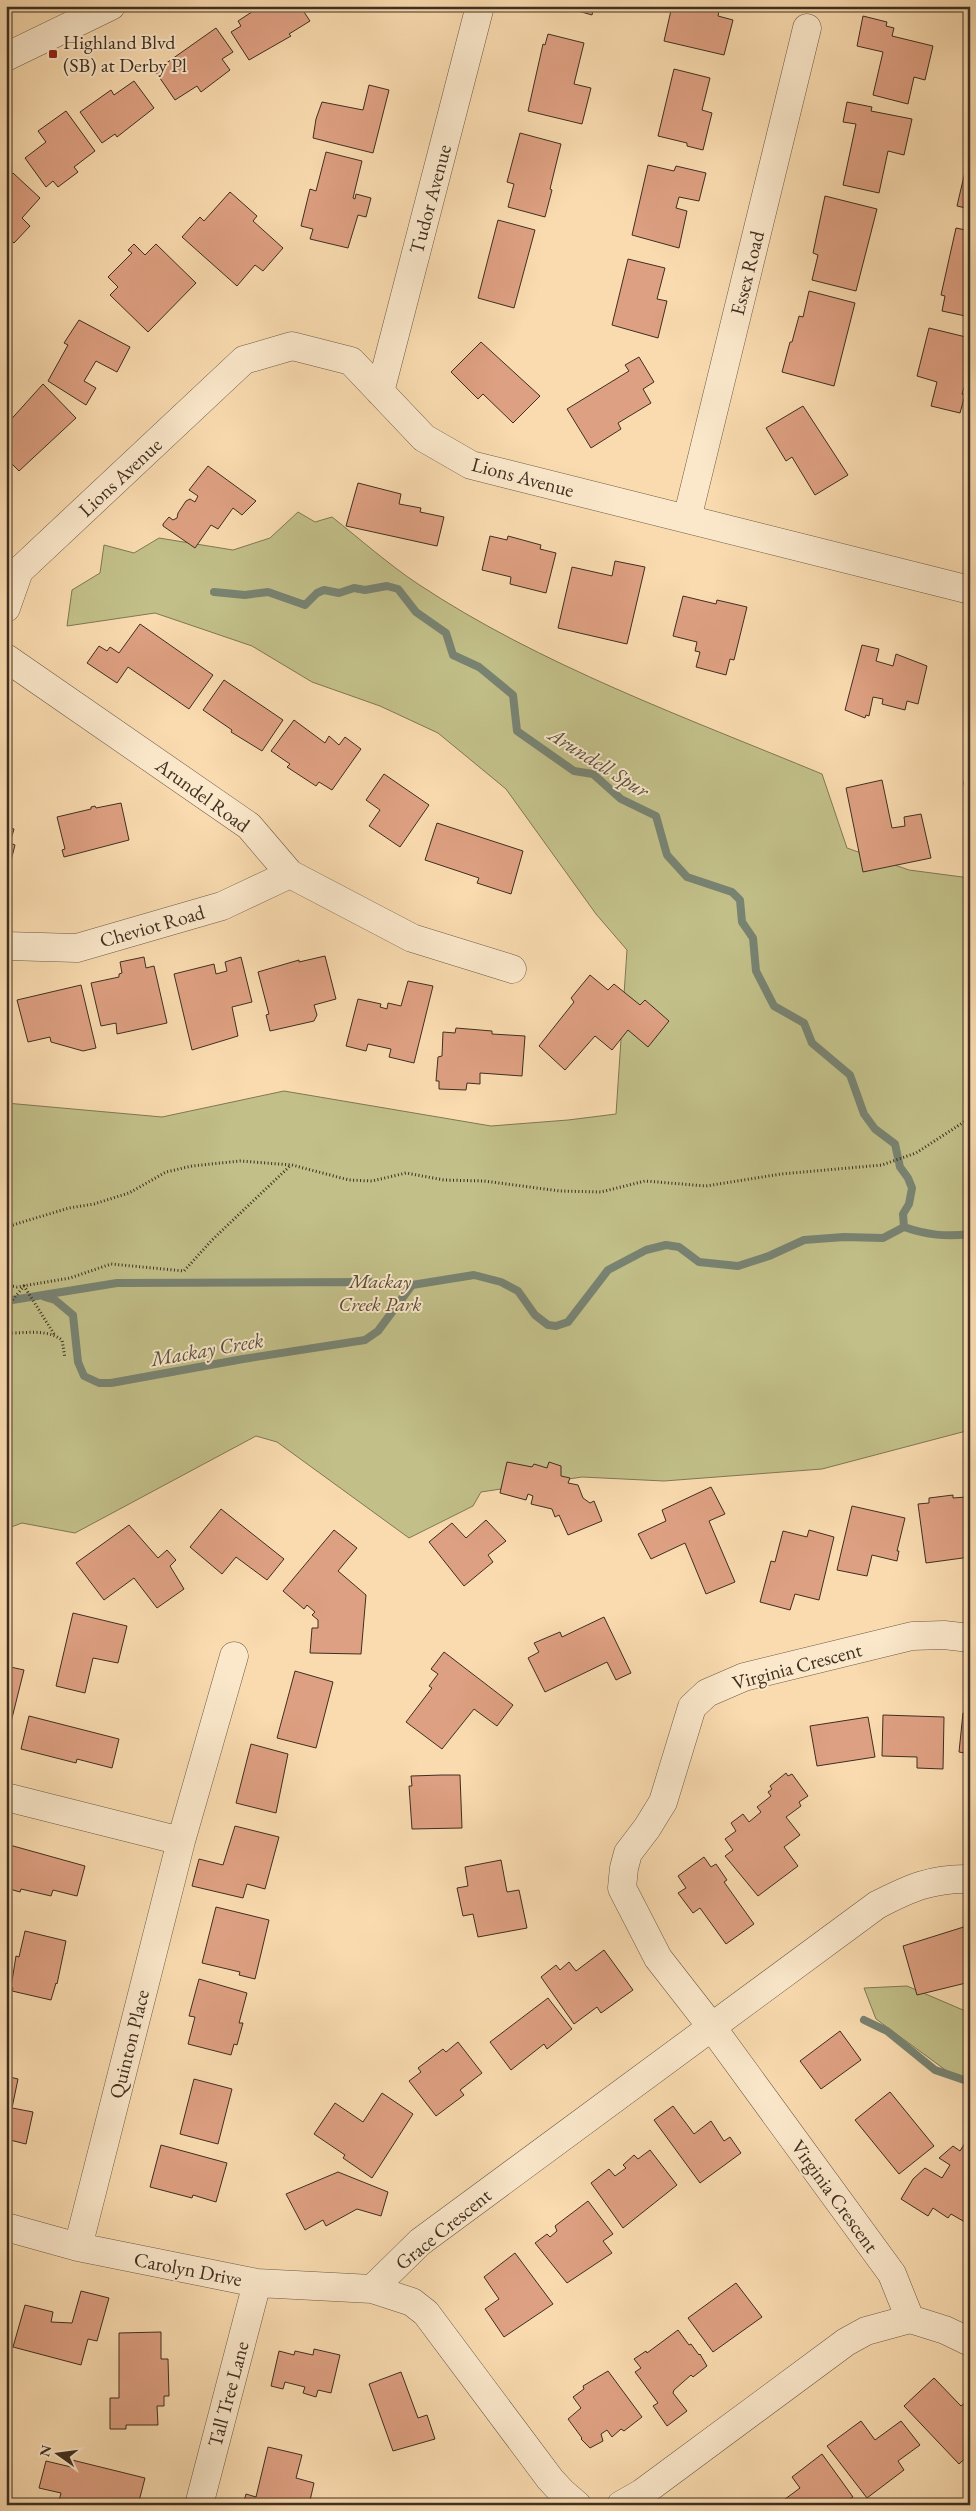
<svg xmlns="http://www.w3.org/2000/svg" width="976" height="2511" font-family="'EB Garamond',serif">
<rect width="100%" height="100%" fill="#f9dbaf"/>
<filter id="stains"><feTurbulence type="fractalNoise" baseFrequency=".004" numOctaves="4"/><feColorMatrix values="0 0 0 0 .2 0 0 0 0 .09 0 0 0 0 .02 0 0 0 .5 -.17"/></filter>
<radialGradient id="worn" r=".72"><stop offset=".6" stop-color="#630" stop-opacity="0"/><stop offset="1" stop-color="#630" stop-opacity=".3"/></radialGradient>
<path fill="#c2bf88" stroke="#807754" d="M298,512L315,522L332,517C360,539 388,564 418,584C540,665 687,718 822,774L847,848L909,870L970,878V1430L822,1469L664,1481L582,1477L481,1492L473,1506L409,1538L277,1442L256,1436L75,1533L22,1523L6,1529V1103L162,1117L284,1091L491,1126L568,1120L616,1114L627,950L596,914L506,789L438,733L380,706L312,682L252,646L155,613L67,626L72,590L100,573L104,545L134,553L159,538L233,550L270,538Z
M907,1986L970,2013V2088L876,2019L864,1988Z"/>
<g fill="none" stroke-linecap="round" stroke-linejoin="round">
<path stroke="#788372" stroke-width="8" d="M214,592L245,595L268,592L305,605L317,593L324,590L339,593L354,588L365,590L387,586L398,589L416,612L446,633L453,655L479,667L513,695L517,731L574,771L593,774L621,799L656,816L667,855L687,877L732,892L740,900L742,922L753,938L756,971L774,1006L804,1023L812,1043L850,1075L864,1114L875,1129L895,1144L900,1167L908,1178L912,1188L909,1204L903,1214L904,1227
M967,783L970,793
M45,1297L55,1300L73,1315L78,1362L84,1376L99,1383H111L243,1359L365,1340L378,1331L412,1285
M6,1301L117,1283L363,1282L412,1285L474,1275L501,1282L518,1291L535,1315L548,1325L556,1326L568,1322L608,1270L646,1250L666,1245L679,1247L699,1262L738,1266L769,1256L804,1240L844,1237L883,1238L904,1227C927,1235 946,1237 970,1234
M864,2020L887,2031L935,2070L970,2082"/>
</g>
<path fill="#dea082" stroke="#3e2f21" d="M261,6H300L310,21L289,34L291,36L249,60L231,32L241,26L238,21Z
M561,6H594L592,15Z
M672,6H720L718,16L733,20L724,55L664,41Z
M863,16L887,22L886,26L894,28L892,36L933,46L925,80L914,77L908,104L873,95L883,52L857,46Z
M216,28L233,52L222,59L230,70L201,92L197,86L175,100L155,71Z
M548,34L584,43L574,84L591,88L582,124L528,111L543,44L545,45Z
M674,69L710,78L702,110L712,113L703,150L687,146V143L658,136Z
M134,81L154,108L117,137L115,134L102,143L80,112L111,90L114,95Z
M369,85L389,90L373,153L313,138L316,119L322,102L363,110Z
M847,102L872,107L871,111L912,119L904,155L888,151L879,193L843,185L856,124L843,122Z
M66,111L95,151L74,167L78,172L58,187L53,181L46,187L25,158L46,142L38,131Z
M520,133L561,144L550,189L552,190L545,217L508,207L514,184L507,182Z
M970,150V209L957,206Z
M326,152L362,161L353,198L355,199L356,194L371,198L366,217L358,215L348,248L310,239L313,229L301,226L310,189L316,191Z
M648,165L674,171L676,166L706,173L699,201L679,197L676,208L687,211L679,248L632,235Z
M13,173L40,198L22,218L30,226L14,243L6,236V180Z
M230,192L257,216L253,221L283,248L263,271L255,265L237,286L182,237L200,217L204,221Z
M825,196L877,209L856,291L812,280L818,255L813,253Z
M498,220L535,230L514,308L478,298Z
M956,228L970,231V317L942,311L945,296L941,295Z
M134,244L145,255L156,244L196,283L148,332L110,295L118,287L108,277L132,253L128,250Z
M628,259L665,268L657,299L667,301L658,338L612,325Z
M809,291L855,303L834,386L782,372L790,342H792L799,316L803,317Z
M79,320L130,347L117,372L96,361L84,381L96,388L86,405L48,381L68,345L64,343Z
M929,328L970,338V369L962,394L965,395L960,413L931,406L937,382L917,376Z
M481,342L540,396L513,423L483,394L478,399L451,372Z
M639,357L654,382L643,389L651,403L618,423L621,429L591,448L567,409L629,371L625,365Z
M43,384L76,418L19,471L6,458V425Z
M803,406L848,475L815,495L792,457L786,461L766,428Z
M208,466L256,501L242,515L233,508L218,529L211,525L195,548L163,526V524L169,517L173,520L177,518L178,513L186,501L190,499L195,502L198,496L189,490Z
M358,483L401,494L399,504L421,508L420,512L444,517L437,546L346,526Z
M490,536L507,540L508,536L541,545L540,549L556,553L546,593L510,584L511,577L482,570Z
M615,561L645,567L627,644L558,628L572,567L612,576Z
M683,596L716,604L717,600L747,607L734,660L730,659L726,675L696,667L700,652L695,651L697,642L673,636Z
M140,624L213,675L189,709L128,667L117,683L87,663L99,646L107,651L110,647L119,653Z
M862,645L879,649L876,661L893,666L896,654L927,666L918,704L907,701L905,710L882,704L883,699L873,697L869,716L866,715L865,718L845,710Z
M224,680L283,720L262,751L231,732L232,730L203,710Z
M294,720L325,743L329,736L339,745L345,737L361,749L332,790L319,782L316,786L287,767L290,764L271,751Z
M384,774L429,805L400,847L369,826L380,810L366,800Z
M882,780L892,828L905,826L904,817L921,814L931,858L863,872L846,788Z
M121,803L129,840L64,857L62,850L65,849L57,817L91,809V807L95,806L96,808Z
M437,823L523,851L511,894L477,883L479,878L425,860Z
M6,827L14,829L10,843L15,845L7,876Z
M325,956L336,999L314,1005L317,1015L314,1021L270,1031L266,1015L269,1014L258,972L299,960V962Z
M144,957L146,968L154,966L167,1023L117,1034L116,1023L101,1026L91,983L119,977V974L122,973L120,962Z
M241,957L252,1002L232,1007L238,1036L192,1050L174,974L214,964L216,974L227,971L225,962Z
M590,975L608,990L614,984L640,1005L645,1000L669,1021L648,1047L628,1030L612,1050L595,1036L565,1070L539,1046L574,1002L571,998Z
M408,981L433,986L414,1063L389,1057L391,1049L368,1044L366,1051L346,1046L358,999L381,1004L380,1007L387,1009L388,1003L401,1006Z
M81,985L96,1048L83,1051L51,1042L50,1037L28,1042L17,1000Z
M456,1028L492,1031V1034L525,1036L522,1076L480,1073V1084L467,1083L466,1090L439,1089V1081H436L438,1057L442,1056L443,1032L455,1033Z
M507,1462L532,1467L534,1464L547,1468L549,1462L561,1466V1476L570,1478L568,1483L578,1485L583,1498L590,1503L594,1501L602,1521L568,1535L559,1515L555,1517L552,1509L531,1504L533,1496L528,1494L526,1500L500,1493Z
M711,1487L725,1514L709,1521L735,1582L706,1594L685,1543L651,1559L638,1534L666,1521L662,1510Z
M953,1495V1498L966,1497L970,1516V1557L926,1563L918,1504L929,1503V1498Z
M852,1506L905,1518L897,1551H899L897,1561L872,1555L867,1576L837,1570Z
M221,1509L284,1559L267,1580L236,1557L222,1574L190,1547Z
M486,1520L506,1541L488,1555L493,1562L464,1586L429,1542L452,1523L466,1538Z
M129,1525L158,1558L167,1550L176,1560L170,1566L184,1589L157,1608L134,1578L104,1600L76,1563Z
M334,1530L357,1548L338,1571L366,1595L361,1654L310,1653L312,1628H318V1620L312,1615L315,1612L307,1605L304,1609L283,1591Z
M809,1530L834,1537L819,1600L795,1594L790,1610L760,1602L771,1561L775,1562L783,1531L807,1537Z
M73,1613L127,1626L118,1663L93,1658L85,1693L56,1686Z
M604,1617L631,1673L616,1680L607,1662L545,1692L528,1658L539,1652L534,1643L560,1632L562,1637Z
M444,1652L513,1705L497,1726L474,1709L442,1749L406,1722L432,1688L429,1686L438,1674L431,1669Z
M6,1666L24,1670L11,1722L6,1721Z
M295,1671L333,1682L316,1748L277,1738Z
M963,1713L970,1714V1754L959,1752Z
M883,1715L944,1717L943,1769L917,1768V1757L882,1756Z
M29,1716L119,1739L112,1768L77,1759L76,1763L21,1749Z
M868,1717L875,1757L817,1766L810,1726Z
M251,1744L288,1754L276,1813L236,1803Z
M786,1773L788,1776L792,1774L808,1796L799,1802L801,1806L786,1817L800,1835L784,1847L798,1866L758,1896L725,1856L733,1850L725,1839L736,1831L731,1823L743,1814L749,1822L761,1812L757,1807L771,1796L768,1792L772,1789L770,1786Z
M442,1775H460L462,1828L412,1829L409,1786H412L411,1776Z
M235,1826L279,1837L265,1889L247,1884L243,1898L192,1886L199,1859L223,1865Z
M6,1844L85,1866L77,1896L53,1890L51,1896L21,1889L20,1892L6,1888Z
M704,1857L711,1867L716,1864L727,1880L724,1882L754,1924L726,1944L700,1908L693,1913L678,1893L686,1888L678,1876Z
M501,1860L507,1892L519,1890L527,1928L478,1937L473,1914L463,1916L457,1888L468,1886L465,1867Z
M216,1907L269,1920L255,1979L239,1975L240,1972L202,1963Z
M970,1925V1982L917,1995L903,1946Z
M25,1931L66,1941L57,1984L56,1983L51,2000L12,1991L13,1988L11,1987L16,1956L19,1957Z
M604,1950L633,1990L601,2013L597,2007L574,2024L541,1977L556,1965L560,1970L569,1962L576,1971Z
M199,1979L247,1993L239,2023H243L237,2045L234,2044L231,2055L188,2044L195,2017L189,2016Z
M548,1998L572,2029L547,2049L544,2044L511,2070L490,2042Z
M840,2031L861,2060L821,2089L800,2061Z
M458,2042L482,2073L460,2090L464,2095L436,2116L409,2081L421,2072L418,2068L443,2049L446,2052Z
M6,2076L18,2079L12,2108L33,2112L26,2144L6,2139Z
M194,2079L232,2089L218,2144L180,2134Z
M890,2092L934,2146L899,2174L855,2120Z
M382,2093L413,2114L372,2178L343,2158L345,2155L314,2134L335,2103L363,2122Z
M673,2106L694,2134L711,2121L724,2141L730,2137L741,2153L700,2183L654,2120Z
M970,2135V2225L951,2214L948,2218L933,2208L928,2216L901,2199L913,2179L925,2168L942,2178L950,2165L939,2158L953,2146L960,2151Z
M161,2145L227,2163L216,2202L193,2195L192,2198L150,2187Z
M650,2150L677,2185L623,2228L591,2183L609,2169L615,2176L626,2168L623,2165L634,2155L638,2159Z
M338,2172L388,2192L381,2216L357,2209L326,2226L323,2220L305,2230L286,2194Z
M588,2201L613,2234L603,2241L612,2253L567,2283L535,2243L547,2234L550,2237L557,2231L555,2226Z
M515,2253L553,2304L504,2337L485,2309L499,2299L484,2277Z
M736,2283L762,2317L713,2352L688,2318Z
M81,2291L109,2298L97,2341L88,2339L81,2365L13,2347L25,2305L53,2312L51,2322L72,2323Z
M678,2330L689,2345L691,2344L699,2355L700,2354L707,2366L693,2377L691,2375L674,2390L673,2393L687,2411L667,2426L653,2406L658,2403L635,2372L641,2368L634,2359L646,2351L647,2353Z
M161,2332V2359H168L169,2396H164V2406H157L158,2425H126V2429H110V2398H119V2333Z
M314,2349L340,2355L331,2393L318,2390L316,2397L303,2393L305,2387L285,2382L283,2389L271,2386L279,2351L294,2355L295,2351L313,2355Z
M608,2371L642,2417L624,2431L621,2429L612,2437L607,2430L601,2434L603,2441L590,2448L581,2439L582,2438L568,2419L581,2408L573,2397L584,2389L583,2386Z
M401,2372L418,2418L427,2415L435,2439L393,2451L369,2384Z
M934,2378L961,2406L967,2401L970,2403V2454L959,2464L904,2406Z
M861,2421L875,2440L901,2421L920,2445L898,2461L904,2470L867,2498L827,2446Z
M268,2447L302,2455L296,2478L314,2483L309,2505H243L246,2494L256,2497Z
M822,2454L853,2497L842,2505H777L800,2488L792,2477Z
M72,2460L145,2478L138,2505H107L93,2501L92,2505H58L61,2493L39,2488L46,2461L71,2467Z"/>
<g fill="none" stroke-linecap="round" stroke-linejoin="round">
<g stroke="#6d5a44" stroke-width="29">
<path id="minor" d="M6,57L111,6
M380,392L480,6
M687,519L807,28
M6,608L19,571L244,360L292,346L351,361L424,438L471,465L970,590
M6,658L249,826L290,874L412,938L512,969
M6,946L77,948L222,906L290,874
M6,1797L181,1841
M6,2227L78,2247L257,2283L372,2289L412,2302L426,2313L550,2479L563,2493L577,2505
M78,2247L181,1841L234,1656
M372,2289L420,2242L877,1905C910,1888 932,1878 970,1879
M910,2319L892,2274L711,2026L658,1958L622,1888L624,1868L628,1853L647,1828L663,1802L692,1707L707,1693L744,1677L912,1636L944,1635L970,1638
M910,2319L945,2330L970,2342
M199,2505L257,2283
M621,2505L642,2493L846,2342L866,2331L910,2319"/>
</g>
<path stroke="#3e2f21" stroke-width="3" stroke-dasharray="1 2.5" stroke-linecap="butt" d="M6,535L9,544
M6,1227L69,1208L94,1204L129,1193L166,1172L192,1166L240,1161L292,1165L349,1180L372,1181L406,1173L444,1180L484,1181L560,1191L601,1192L645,1181L706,1186L781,1174L882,1165L916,1153L970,1118
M6,1285L17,1287L70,1278L111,1264L184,1271L212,1240L291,1165
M6,1308L24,1286L54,1334
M6,1330L10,1333C28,1333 47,1329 62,1340L65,1358"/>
<use href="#minor" stroke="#fbe8cb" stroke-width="28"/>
</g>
<rect fill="#8f2418" stroke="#fbe8cb" stroke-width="2" x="48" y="49" width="10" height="10" rx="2.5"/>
<g text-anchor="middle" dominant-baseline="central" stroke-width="4" stroke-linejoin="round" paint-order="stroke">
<g font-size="20" fill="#3e2f21" stroke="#fbe8cb" text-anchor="start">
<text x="63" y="42">Highland Blvd<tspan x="63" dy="23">(SB) at Derby Pl</tspan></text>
</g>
<g font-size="20" fill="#3e2f21" stroke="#fbe8cb">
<text transform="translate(430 199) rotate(-75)">Tudor Avenue</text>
<text transform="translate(747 273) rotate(-76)">Essex Road</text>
<text transform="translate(120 477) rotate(-43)">Lions Avenue</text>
<text transform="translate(523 477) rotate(15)">Lions Avenue</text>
<text transform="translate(203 795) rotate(36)">Arundel Road</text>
<text transform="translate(152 926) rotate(-16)">Cheviot Road</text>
<text transform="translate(797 1666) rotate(-15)">Virginia Crescent</text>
<text transform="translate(129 2044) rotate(-76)">Quinton Place</text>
<text transform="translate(835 2196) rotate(54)">Virginia Crescent</text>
<text transform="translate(443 2229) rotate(-39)">Grace Crescent</text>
<text transform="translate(188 2269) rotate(11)">Carolyn Drive</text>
<text transform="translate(228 2394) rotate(-75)">Tall Tree Lane</text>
</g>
<g font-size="20" font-style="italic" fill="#584c36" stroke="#fbe8cb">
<text x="380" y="1281">Mackay<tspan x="380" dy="23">Creek Park</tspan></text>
</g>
<g font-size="21" font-style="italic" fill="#565243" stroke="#fbe8cb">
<text transform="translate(599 762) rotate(32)">Arundell Spur</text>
<text transform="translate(207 1349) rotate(-10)">Mackay Creek</text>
</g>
</g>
<rect width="976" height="2511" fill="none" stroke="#f9dbaf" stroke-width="25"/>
<rect x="8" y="8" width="961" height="2496" fill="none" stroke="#3e2f21" stroke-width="2.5"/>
<rect x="12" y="12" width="951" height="2486" fill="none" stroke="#3e2f21"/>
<g transform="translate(58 2454) rotate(284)" stroke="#fbe8cb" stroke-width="4" paint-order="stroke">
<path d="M0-4L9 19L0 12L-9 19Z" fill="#3e2f21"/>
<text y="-8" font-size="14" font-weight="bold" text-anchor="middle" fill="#3e2f21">N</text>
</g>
<rect width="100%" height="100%" filter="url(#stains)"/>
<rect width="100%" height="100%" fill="url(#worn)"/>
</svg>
